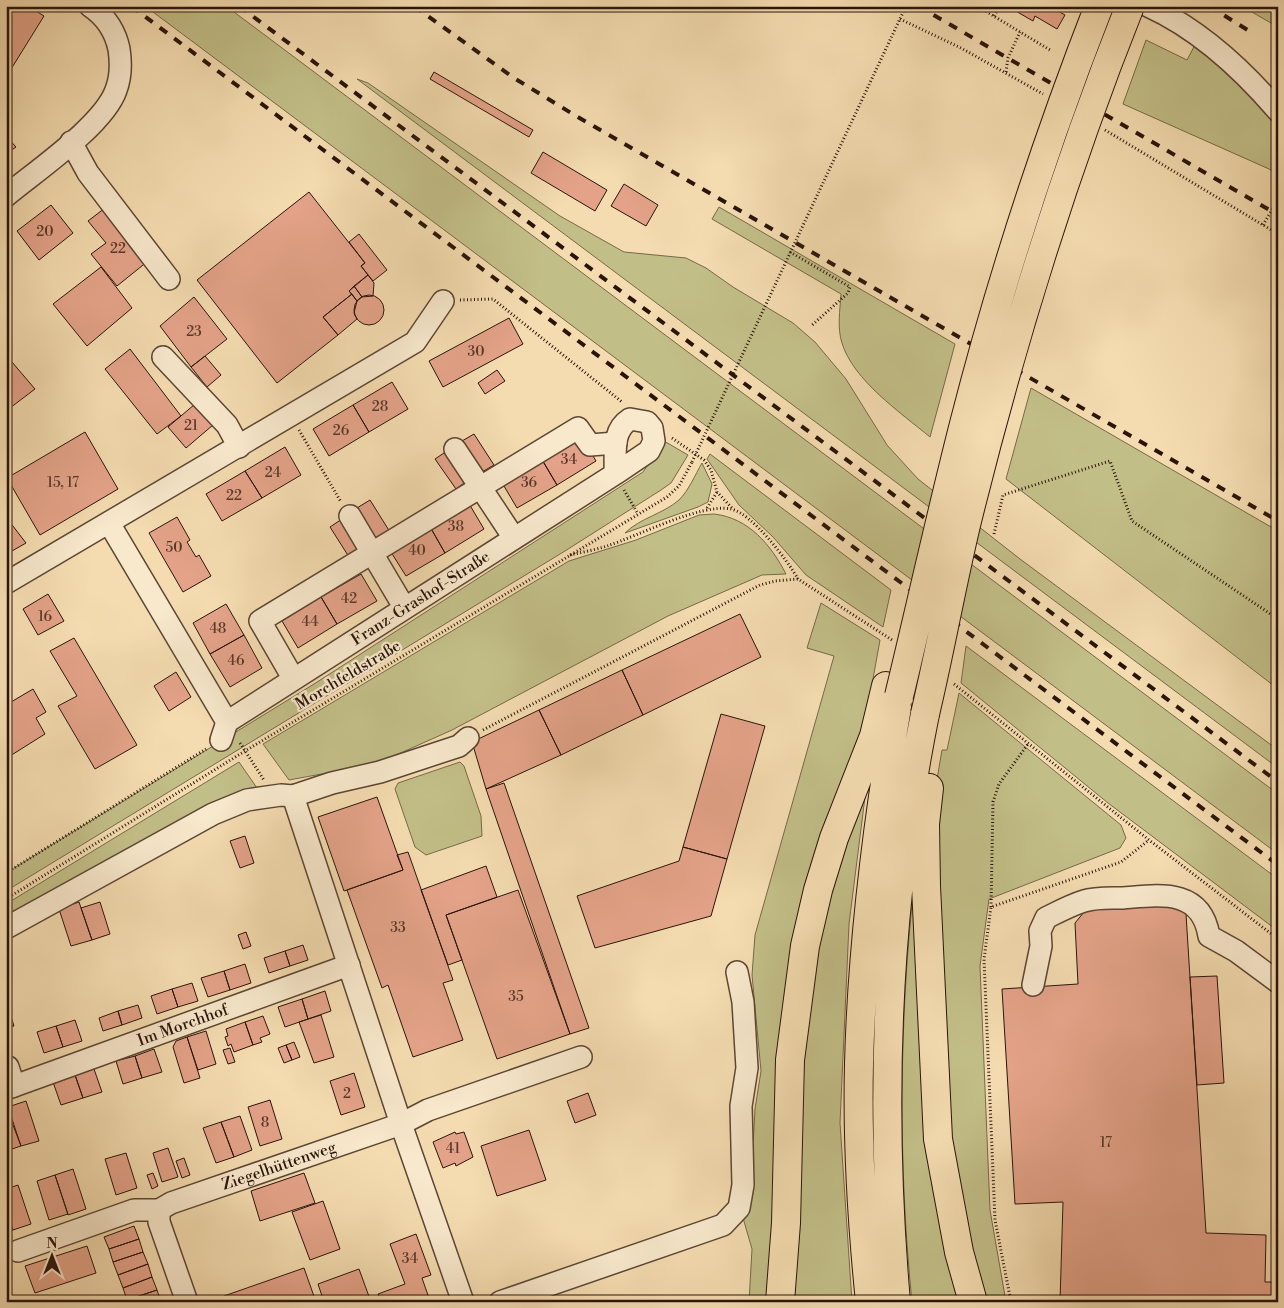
<svg xmlns="http://www.w3.org/2000/svg" width="1284" height="1308" font-family="'Libre Bodoni',serif">
<rect width="100%" height="100%" fill="#f4dcb0"/>
<filter id="stains"><feTurbulence type="fractalNoise" baseFrequency=".004" numOctaves="4"/><feColorMatrix values="0 0 0 0 .2 0 0 0 0 .09 0 0 0 0 .02 0 0 0 .5 -.17"/></filter>
<radialGradient id="worn" r=".72"><stop offset=".6" stop-color="#630" stop-opacity="0"/><stop offset="1" stop-color="#630" stop-opacity=".3"/></radialGradient>
<path fill="#c2be87" stroke="#766948" d="M145,6H226L1278,794V854Z
M1243,7L1278,12V27Z
M1146,40L1187,60L1196,43L1278,120V173L1123,104Z
M357,79L368,83L560,216L624,252L686,258L706,268L733,287L793,323L815,342L846,379L887,445L918,479L1020,559L1278,750V768Z
M719,207L955,344L930,437C901,413 853,380 842,343C837,328 840,310 841,294L712,219Z
M1031,388L1278,531V689L1006,479Z
M664,441L688,455L671,483L661,490L565,551L6,891V873L314,684L643,472Z
M710,454L891,590L883,627L806,575L773,537L739,505L707,459Z
M702,463L712,484L708,502L698,507L625,533C640,518 663,514 679,500C689,490 695,475 702,463Z
M714,514C749,518 771,545 786,574L762,575L668,616L452,730L376,764L289,780L263,744L569,561L636,540L699,515Z
M821,603L880,640L866,718L823,838L766,1302H749L752,1249L743,1218L751,1186L755,1109L761,1071L752,975L755,935L834,656L807,648Z
M966,646L1278,879V931L1108,803L961,683Z
M959,693L1121,825L1126,838L1120,848L989,899L980,966L990,1210L1006,1302H980L947,1155L936,785L942,750H947Z
M239,762L257,788L6,919V904Z
M460,762L464,766L481,816L482,836L426,855L415,847L395,789L398,783Z
M865,797L849,924L840,1123L852,1302H790L803,1005L830,879Z
M914,885L962,1302H912C898,1164 899,1023 914,885Z"/>
<path fill="#e4a389" stroke="#2a140a" d="M6,6H28L44,16L8,74L6,72Z
M1007,6H1049L1065,15L1057,29L1035,16L1033,21Z
M434,72L533,130L529,137L430,79Z
M6,136L16,147L6,154Z
M543,152L607,190L595,211L531,173Z
M624,184L658,205L646,226L611,206Z
M309,192L365,263L361,266L368,275L349,291L352,294L323,317L338,335L277,383L197,280Z
M51,205L73,233L39,260L17,231Z
M105,208L148,261L117,286L91,254L106,243L88,221Z
M359,234L387,270L373,281L361,266L365,263L349,242Z
M101,267L132,308L87,346L53,304Z
M368,275L374,283L373,296L362,297L354,286Z
M354,286L362,297L357,301L349,291Z
M352,294L357,301L354,313L357,319L338,335L323,317Z
M354 310a15 15 0 1 1 30 0a15 15 0 1 1-30 0Z
M194,297L227,339L191,367L160,326Z
M509,318L523,344L443,387L429,361Z
M130,349L181,416L157,434L105,369Z
M6,355L35,389L6,411Z
M205,356L221,375L207,387L191,367Z
M497,370L505,381L485,394L478,383Z
M392,382L408,409L369,432L353,405Z
M195,404L213,425L186,448L168,427Z
M353,405L369,432L329,456L313,429Z
M85,432L118,489L40,535L7,478Z
M474,434L494,465L482,472L462,441Z
M580,434L596,461L557,485L541,458Z
M285,447L301,475L262,498L245,471Z
M447,451L467,481L456,489L435,459Z
M541,458L557,485L517,508L501,481Z
M245,471L262,498L222,521L206,494Z
M370,500L390,532L377,540L357,508Z
M468,502L484,529L445,553L429,525Z
M6,517L26,543L12,551L10,549L6,551Z
M177,517L190,540L187,542L196,557L199,555L211,576L183,592L149,533Z
M342,519L361,550L349,557L330,527Z
M429,525L445,553L406,576L389,549Z
M361,574L377,601L337,624L321,597Z
M48,594L64,621L38,635L23,609Z
M321,597L337,624L298,648L282,621Z
M226,604L244,635L210,654L193,623Z
M740,614L761,657L643,715L622,670Z
M244,635L262,668L230,687L210,654Z
M74,638L137,745L95,769L58,706L77,696L50,651Z
M622,670L643,715L561,755L539,710Z
M176,672L191,697L169,711L154,686Z
M33,689L46,712L36,718L45,734L10,756L6,753V705Z
M539,710L561,755L486,789L472,742Z
M721,714L765,726L727,859L683,847Z
M504,783L589,1028L570,1034L486,789Z
M377,797L403,870L344,891L318,817Z
M245,836L254,863L240,868L230,841Z
M683,847L727,859L711,916L595,948L577,896L679,861Z
M408,852L453,980L443,983L463,1040L413,1057L388,985L382,988L347,890L403,870L397,855Z
M486,866L497,897L446,915L462,960L448,965L421,890Z
M518,890L570,1034L497,1059L446,915Z
M1170,901L1186,914L1206,1233L1266,1235L1265,1282H1278V1302H1060L1063,1202L1015,1204L1002,989L1078,984L1075,923L1089,906Z
M79,902L92,940L71,946L59,909Z
M100,902L110,934L92,940L81,908Z
M246,932L251,946L243,949L238,935Z
M303,945L308,960L290,966L285,951Z
M285,951L290,966L269,973L264,958Z
M245,964L251,983L230,990L224,971Z
M224,971L230,990L208,997L201,978Z
M1217,976L1224,1083L1197,1085L1190,977Z
M192,983L198,1001L178,1007L172,989Z
M172,989L178,1007L157,1014L151,996Z
M325,991L331,1011L308,1019L302,999Z
M302,999L308,1019L285,1027L278,1007Z
M6,1001L14,1026L6,1028Z
M138,1005L142,1018L122,1025L118,1011Z
M118,1011L122,1025L103,1031L99,1018Z
M321,1015L334,1057L314,1063L299,1022Z
M263,1016L270,1034L260,1038L262,1042L253,1045L245,1022Z
M75,1020L82,1041L63,1047L56,1026Z
M245,1022L253,1045L234,1052L231,1044L228,1046L225,1037L228,1036L226,1029Z
M56,1026L63,1047L44,1053L37,1032Z
M206,1031L216,1064L198,1070L187,1037Z
M187,1037L200,1078L184,1083L173,1047L176,1041Z
M294,1042L300,1057L292,1060L286,1045Z
M286,1045L292,1060L284,1063L278,1048Z
M230,1048L235,1062L228,1064L223,1050Z
M154,1049L162,1072L142,1078L135,1056Z
M135,1056L142,1078L123,1084L116,1061Z
M94,1069L102,1092L83,1098L75,1075Z
M354,1073L365,1107L341,1115L330,1081Z
M75,1075L83,1098L61,1105L53,1082Z
M588,1093L596,1115L575,1123L567,1101Z
M270,1100L282,1139L260,1146L248,1107Z
M26,1101L39,1141L21,1146L8,1107Z
M6,1107L21,1146L6,1151Z
M240,1116L252,1150L234,1157L221,1122Z
M221,1122L234,1157L216,1163L203,1128Z
M529,1130L546,1180L497,1196L481,1146Z
M455,1132L456,1134L464,1132L473,1157L456,1166L455,1163L443,1168L433,1142Z
M168,1148L178,1177L162,1182L153,1153Z
M126,1153L137,1188L116,1195L105,1159Z
M184,1158L190,1175L182,1178L176,1161Z
M73,1169L86,1209L68,1215L55,1175Z
M153,1173L158,1186L152,1189L147,1175Z
M304,1173L315,1203L260,1221L251,1191Z
M55,1175L68,1214L49,1220L37,1181Z
M18,1185L31,1224L13,1230L6,1209V1189Z
M323,1201L340,1249L310,1260L292,1212Z
M6,1209L13,1230L6,1232Z
M134,1226L139,1239L109,1249L104,1237Z
M416,1234L431,1275L422,1278L430,1301L381,1302L378,1294L405,1284L390,1244Z
M139,1239L143,1252L113,1262L109,1249Z
M87,1246L96,1273L35,1293L25,1266Z
M143,1252L148,1264L118,1275L113,1262Z
M148,1264L152,1277L123,1288L118,1275Z
M304,1268L316,1302H226L224,1296Z
M359,1269L371,1302H324L318,1284Z
M152,1277L157,1290L127,1300L123,1288Z
M157,1290L161,1302H128L127,1300Z"/>
<g fill="none" stroke-linecap="round" stroke-linejoin="round">
<g stroke="#5c4634" stroke-width="24">
<g id="minor">
<path d="M1148,6C1199,29 1242,69 1278,111"/>
<path d="M71,142L88,173L169,279"/>
<path d="M6,196C36,171 104,125 116,90C121,77 121,62 119,49C115,30 105,16 90,6"/>
<path d="M163,357L227,425L239,447"/>
<path d="M455,449L514,538"/>
<path d="M350,516L404,607"/>
<path id="s1" d="M109,523L227,722L615,474L649,451L654,441L652,428L647,422L630,419C611,431 616,454 615,474"/>
<path d="M6,583L415,342L443,301"/>
<path d="M293,678L260,621L578,428L590,445L616,443"/>
<path d="M221,740L227,722"/>
<path d="M293,796L401,1124L463,1302"/>
<path d="M6,928L213,814L247,800L281,795L293,796L332,783L380,772L459,746L468,738"/>
<path d="M1033,985L1041,946L1040,931L1046,918C1058,912 1071,905 1084,901C1096,897 1110,898 1123,898C1160,895 1201,888 1209,936L1236,951L1278,982"/>
<path d="M8,1067L14,1086"/>
<path id="s2" d="M6,1089L349,965"/>
<path d="M159,1210V1222L187,1302"/>
<path id="s3" d="M18,1251L134,1210H159L171,1203L401,1124L428,1110L581,1057"/>
<path d="M500,1302L723,1225L739,1208L743,1185L741,1106L747,1068L743,1002L737,972"/>
</g>
</g>
<g stroke="#2a140a" stroke-width="30">
<path id="highway" d="M929,788L925,824L926,886L938,1139L959,1252L973,1302
M780,1302L786,1223L790,1060L805,946L818,890L834,838L874,736L886,686
M870,1302C862,1223 857,1143 859,1064C862,944 877,825 897,707
M896,1302C879,1105 886,907 925,714"/>
</g>
<path stroke="#2a140a" stroke-width="3" stroke-dasharray="1 2.5" stroke-linecap="butt" d="M977,6L1050,50
M1267,6L1278,9
M994,16L1000,6
M900,19L961,48L1043,94
M1006,72L1008,58L1020,32
M1105,130L1278,234
M1263,225L1278,200
M790,252L850,287L848,293L811,326
M460,300L493,299L622,402
M299,430L341,502
M672,438L704,460L711,470L717,492L732,508
M624,490L638,514
M707,508L717,492
M994,534L1003,495L1110,461L1132,521L1278,619
M570,555C582,552 595,550 607,546C638,536 701,503 731,509C752,513 788,561 798,579L892,640
M954,684L1149,840L1278,939
M483,730L760,585L775,581L798,579
M240,743L264,780
M6,873L206,749
M6,899L245,751L667,497L679,486L692,462
M991,907L993,802L999,784L1028,744
M1011,1302L995,1220L984,959L991,907L1121,862L1149,840"/>
<use href="#minor" stroke="#f8e8cc" stroke-width="21"/>
<use href="#highway" stroke="#f4dcb0" stroke-width="28"/>
<path stroke="#2a140a" stroke-width="4" stroke-dasharray="9 9" stroke-linecap="butt" d="M131,6L1278,865
M239,6L1278,782
M414,6L514,78L576,116L1278,521
M918,6L1278,215
M1209,6L1254,34"/>
<g stroke="#2a140a" stroke-width="30" stroke-linecap="butt">
<path id="highway-bridge" d="M899,696C921,605 941,514 964,424C1000,283 1046,142 1099,6
M925,714C940,651 951,588 966,525C1009,350 1063,174 1130,6"/>
</g>
<path stroke="#2a140a" stroke-width="3" stroke-dasharray="1 2.5" stroke-linecap="butt" d="M692,462L906,6"/>
<use href="#highway-bridge" stroke="#f4dcb0" stroke-width="28"/>
</g>
<g text-anchor="middle" dominant-baseline="central" stroke-width="4.5" stroke-linejoin="round" paint-order="stroke">
<g font-size="14" fill="#58382a">
<text x="45" y="232">20</text>
<text x="118" y="249">22</text>
<text x="194" y="332">23</text>
<text x="476" y="352">30</text>
<text x="380" y="407">28</text>
<text x="191" y="426">21</text>
<text x="341" y="431">26</text>
<text x="569" y="460">34</text>
<text x="273" y="473">24</text>
<text x="63" y="483">15, 17</text>
<text x="529" y="483">36</text>
<text x="234" y="496">22</text>
<text x="456" y="527">38</text>
<text x="174" y="548">50</text>
<text x="417" y="551">40</text>
<text x="349" y="599">42</text>
<text x="45" y="617">16</text>
<text x="310" y="622">44</text>
<text x="218" y="629">48</text>
<text x="236" y="661">46</text>
<text x="398" y="928">33</text>
<text x="516" y="997">35</text>
<text x="347" y="1094">2</text>
<text x="265" y="1123">8</text>
<text x="1106" y="1143">17</text>
<text x="453" y="1149">41</text>
<text x="410" y="1259">34</text>
</g>
<g font-size="16" fill="#2a140a" stroke="#f8e8cc">
<text stroke="none"><textPath href="#s1" startOffset="461">Franz-Grashof-Straße</textPath></text>
<text transform="translate(348 675) rotate(-31)">Morchfeldstraße</text>
<text stroke="none"><textPath href="#s2" startOffset="188">Im Morchhof</textPath></text>
<text stroke="none"><textPath href="#s3" startOffset="276">Ziegelhüttenweg</textPath></text>
</g>
</g>
<rect width="1284" height="1308" fill="none" stroke="#f4dcb0" stroke-width="25"/>
<rect x="8" y="8" width="1269" height="1293" fill="none" stroke="#2a140a" stroke-width="2.5"/>
<rect x="12" y="12" width="1259" height="1283" fill="none" stroke="#2a140a"/>
<g transform="translate(52 1256)" stroke="#f8e8cc" stroke-width="4" paint-order="stroke">
<path d="M0-4L9 19L0 12L-9 19Z" fill="#2a140a"/>
<text y="-8" font-size="14" font-weight="bold" text-anchor="middle" fill="#2a140a">N</text>
</g>
<rect width="100%" height="100%" filter="url(#stains)"/>
<rect width="100%" height="100%" fill="url(#worn)"/>
</svg>
